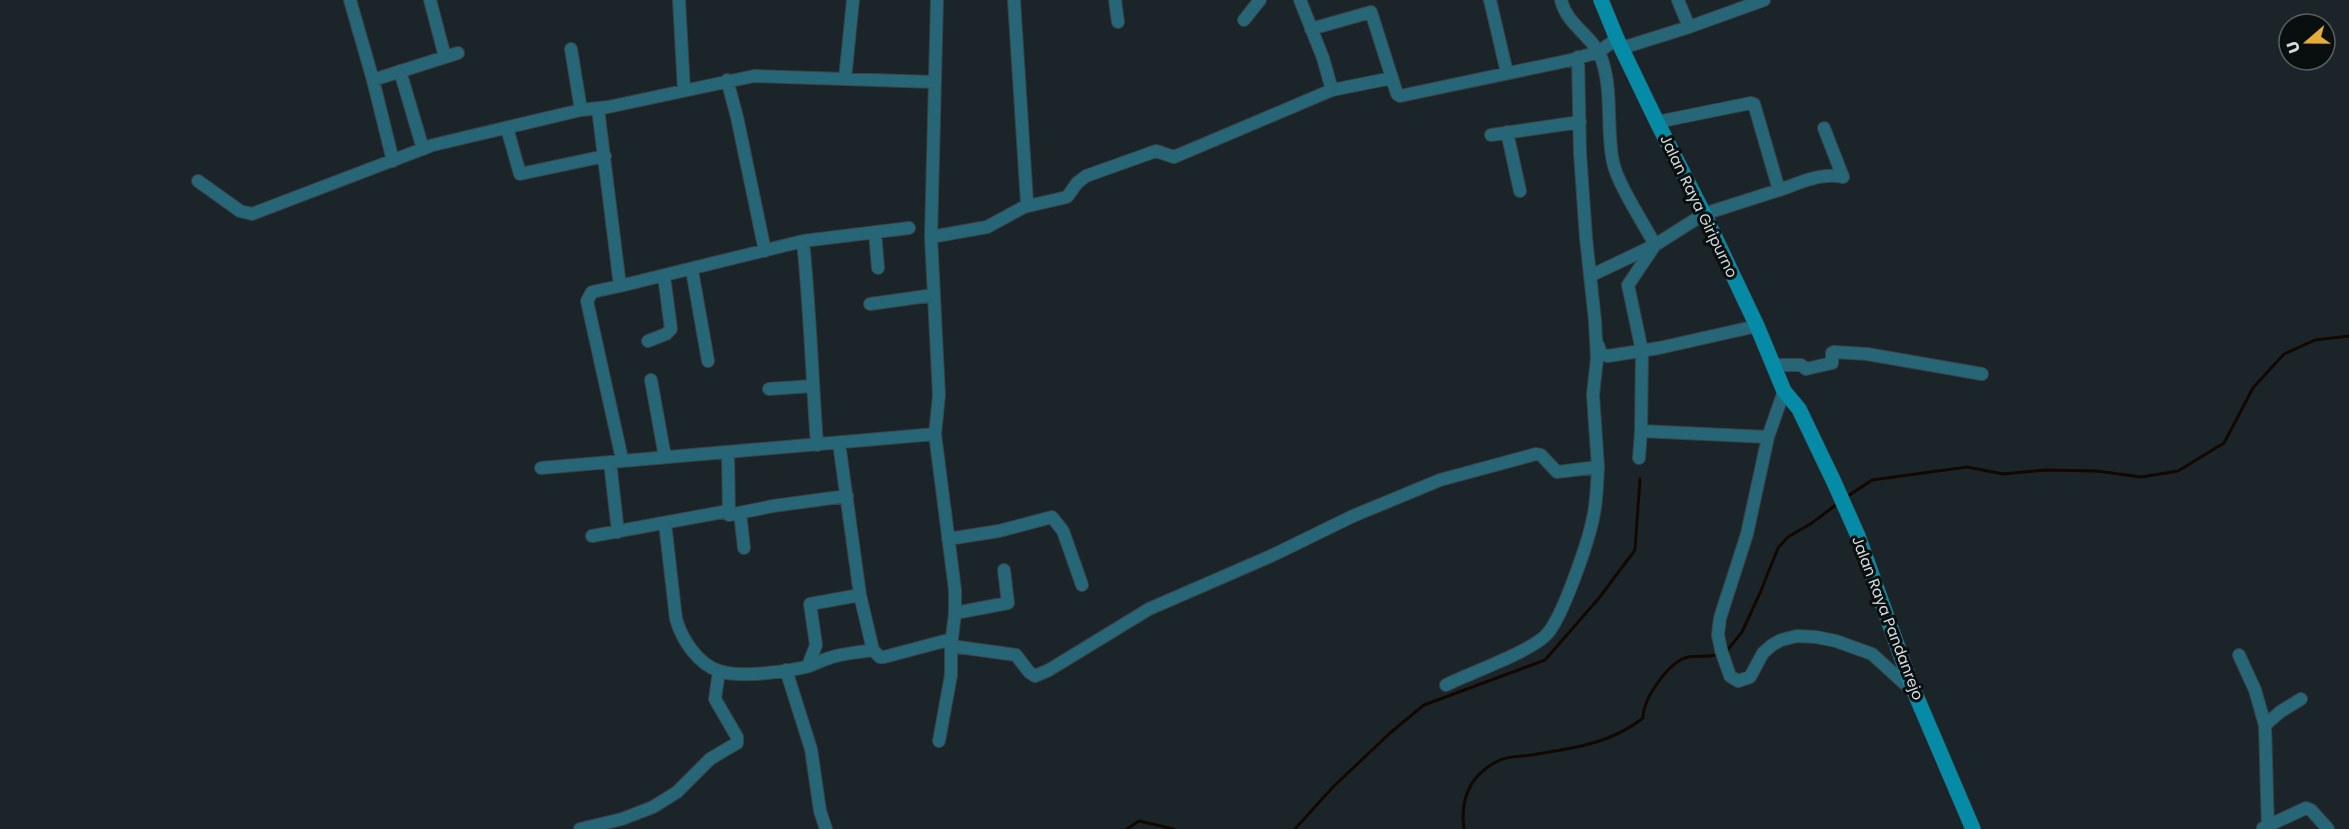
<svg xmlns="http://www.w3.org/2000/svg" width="2349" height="829" font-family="Poppins,sans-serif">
<rect width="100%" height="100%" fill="#1b2529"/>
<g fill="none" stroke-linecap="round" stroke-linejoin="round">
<path stroke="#120800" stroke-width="3" d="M1845,498L1872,480L1967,467L2003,474L2046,470L2097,471L2141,477L2178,471L2224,443L2253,388L2284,354L2315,340L2349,336
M1726,652L1742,632L1760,593L1778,548L1788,537L1812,523L1837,504
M1127,829L1139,821L1174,829
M1295,829L1333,787L1390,733L1424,705L1545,660L1599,598L1635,550L1640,479
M1464,829C1460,799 1470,775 1498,761C1507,756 1520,757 1530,755C1569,749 1611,744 1643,718C1643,699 1668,662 1688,657C1698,655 1706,658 1720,654"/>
<g stroke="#394246" stroke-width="14">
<path id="minor" d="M350,0L373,80L458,53
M430,0L445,57
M679,0L684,90
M937,0L931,237L987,227L1024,207L1027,203L1014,0
M1115,0L1118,22
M1490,0L1507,73
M1561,0C1567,26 1594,36 1602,60C1613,93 1606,129 1613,162C1617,183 1644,224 1655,245L1628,285L1642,351L1641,431L1768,437
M1678,0L1689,27
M1244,20L1260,0
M1311,29L1371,12L1392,78
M1622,48L1689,27L1764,0
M571,49L581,110
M400,71L423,149
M845,79L853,0
M373,80L393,161
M727,80L737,117L765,251
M1332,90L1392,78L1397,94L1400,96L1571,60L1598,52L1617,39
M598,109L620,286L803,241L909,228
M507,128L520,174L605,156
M1824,128L1843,177
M1507,132L1520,191
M1491,135L1580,122
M198,181L240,211L252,214L433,145L581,110L608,107L754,76L934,82
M1779,190C1800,183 1821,172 1843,177
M1024,207L1067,197L1077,183L1086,176L1156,151L1174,157L1332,90L1323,58L1300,0
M875,232L878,268
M803,241C810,309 812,377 817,445
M692,270L708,361
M1590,276L1655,245L1704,214L1779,190L1754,104L1751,103L1657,122
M620,286L592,292L587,301L622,459
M870,304L934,295
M648,341L666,334L671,329L664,276
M1598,345L1601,354L1608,356L1659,348L1757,326
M1774,365H1801L1806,369L1832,363V353L1834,352L1867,354L1982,374
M651,380L665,457
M769,389L812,386
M1784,391L1768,437L1747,534L1720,618L1718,635L1721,650L1730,676L1738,681L1750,677L1763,653L1772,645L1781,640L1797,636L1816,637L1836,641L1872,654L1915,693
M935,434L955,590V613L951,646L1016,655L1029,672L1035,676L1049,670L1149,609L1271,556L1353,516L1440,480L1536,454L1541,455L1557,472L1598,467L1593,395L1597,358L1595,321L1586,238L1580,153L1578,57
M839,443L860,595L873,650L880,657H884L952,639
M728,452L729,515L773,506L847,496
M1639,458L1641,431
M610,462L618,532
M541,468C672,456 804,446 935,434L939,395L931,237
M740,513L744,548
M665,523L676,619C682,640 698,664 719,671C741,678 784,672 806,667C816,664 826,658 836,656C848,653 861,652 873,650
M592,536L728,511
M948,539L999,531L1052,517L1063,531L1082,585
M955,613L1008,603L1004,570
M2239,655L2255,690L2265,725L2268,829
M808,666L816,645L810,604L860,595
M786,670L811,749L820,811L826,829
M1446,685C1470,673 1527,653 1545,636C1562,621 1590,537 1594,513C1597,498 1597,482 1598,467
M2265,725L2280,712L2301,699
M939,741L951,675V646
M2263,828L2306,808L2311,810L2328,829
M580,829L622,819L653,807L677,792L710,759L737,743V737L715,699L719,671"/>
</g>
<g stroke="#394246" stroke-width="16">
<path id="secondary" d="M1601,0L1617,39L1657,122L1704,214L1757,326L1784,391L1799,409L1834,482L1858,536L1911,684L1973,829"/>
</g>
<use href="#minor" stroke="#266677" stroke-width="12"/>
<use href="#secondary" stroke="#058ba6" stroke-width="15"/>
</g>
<g text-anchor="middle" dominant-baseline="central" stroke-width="6" stroke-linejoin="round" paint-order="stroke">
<g font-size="15" fill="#d5dbdd" stroke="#090e0f">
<text transform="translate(1699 206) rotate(64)">Jalan Raya Giripurno</text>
<text transform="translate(1888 618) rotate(69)">Jalan Raya Pandanrejo</text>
</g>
</g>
<g transform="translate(2307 42) rotate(250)"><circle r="28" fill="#090e0f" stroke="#5b6061" stroke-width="1.5"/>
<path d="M0-4.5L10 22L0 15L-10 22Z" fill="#e6ac36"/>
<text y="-9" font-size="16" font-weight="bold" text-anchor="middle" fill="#d5dbdd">U</text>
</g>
</svg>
